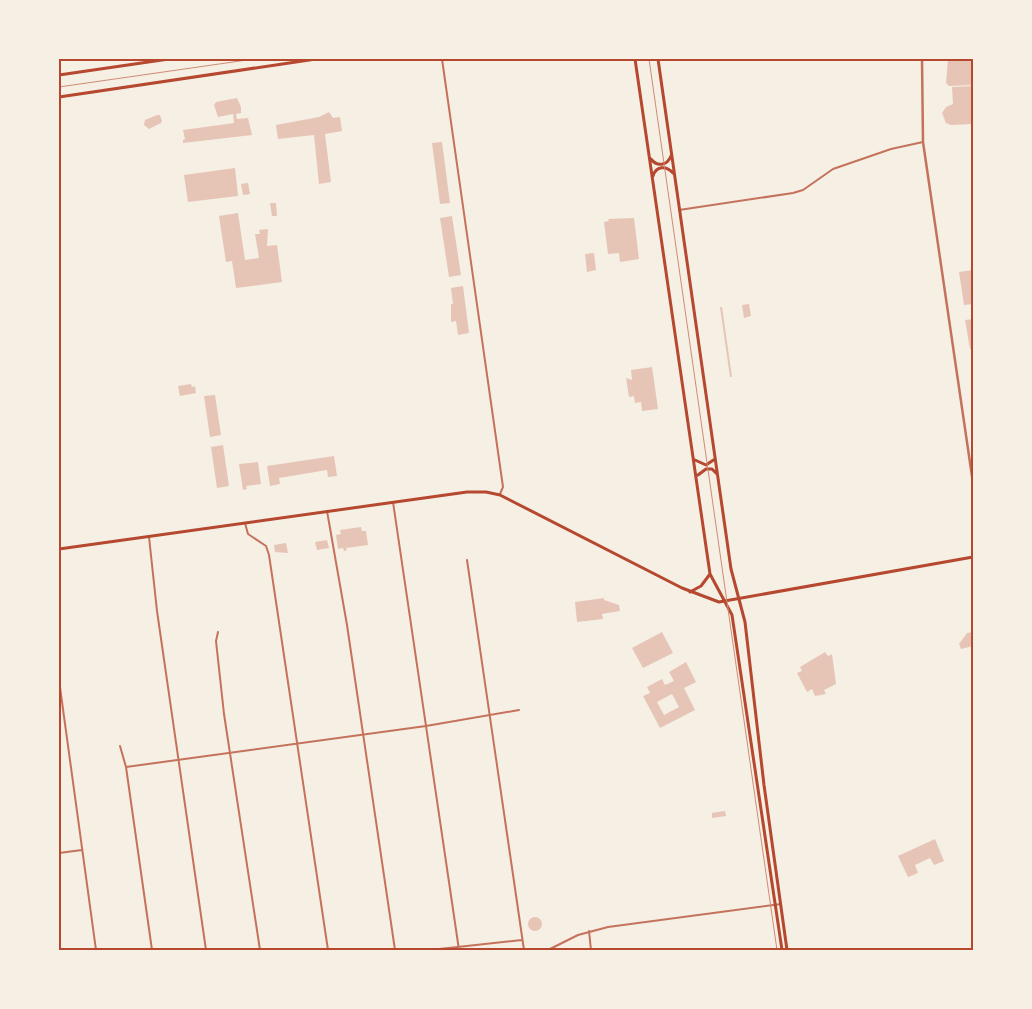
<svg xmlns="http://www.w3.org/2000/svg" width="1032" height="1009" font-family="Raleway,sans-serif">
<rect width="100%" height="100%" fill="#f6efe4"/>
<path fill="#e6c5b7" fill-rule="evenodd" d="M948,59H973V85L949,86L946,83Z
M973,86V124L951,125L946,123L942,113L946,107L953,104L952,87Z
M237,98L241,107V113L236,114L237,119L248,118L252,135L183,143V140L185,139L183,130L234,123L233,114L218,117L214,105L216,102Z
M329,112L333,118L340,117L342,131L325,134L331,182L319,184L314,135L278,139L276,125L319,117Z
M157,115H160L162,121L161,123L149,129L144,125L145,120Z
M442,142L450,203L440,204L432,143Z
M235,168L238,196L188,202L184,175Z
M248,183L250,194L243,195L241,184Z
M270,203H276L277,216H272Z
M238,213L245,260L259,258L255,234H260L259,230L268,229L267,246L277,245L282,282L236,288L232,261L226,262L219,216Z
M452,216L461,275L449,277L440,218Z
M634,218L639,259L620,262L619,253L608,254L604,222L609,221L608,219Z
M594,253L596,270L587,272L585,254Z
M973,270V304L964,305L959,272Z
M463,286L469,333L458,335L456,321L451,322V304H453L451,288Z
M749,304L751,316L744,318L742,305Z
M720,307H722L732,377H730Z
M973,319V349H970L965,320Z
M652,367L658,409L642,411L641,402L635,403L634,396L629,397L626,378L632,380L631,370Z
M191,384L192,387L195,386L196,393L180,396L178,386Z
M215,395L221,435L210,437L204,396Z
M223,445L229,486L217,488L211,447Z
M334,456L337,476L328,477L327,470L279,478L280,484L270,486L267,466Z
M258,462L261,484L246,486L247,489L243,490L239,464Z
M361,527L362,531H366L368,545L346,548L347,550L344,551L343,548L338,549L336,535L341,534L340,530Z
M327,540L329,548L317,550L315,542Z
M286,543L288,553L275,552L274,545Z
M604,598V600L619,605L620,611L602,614L603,619L577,622L575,602Z
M662,632L673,653L643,668L632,648Z
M973,632V646L961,649L959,644L967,633Z
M825,652L828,656L832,654L836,684L824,690L826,694L815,696L812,689L807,692L797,673L802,671L800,667Z
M686,662L696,682L684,688L695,710L660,728L643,696L650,693L647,687L662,679L665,685L674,681L669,672ZM672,694L679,707L664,715L657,702Z
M725,811L726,816L712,818V813Z
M935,839L944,861L934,865L930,858L915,865L918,873L908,877L898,856Z
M528 924a7 7 0 1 1 14 0a7 7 0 1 1-14 0Z"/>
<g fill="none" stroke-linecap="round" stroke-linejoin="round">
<path stroke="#c5725c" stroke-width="2" d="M442,59L503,487L500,494
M679,210L793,193L803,190L833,169L891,149L923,142
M393,502L459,950
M327,511L347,625L395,950
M245,523L248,534L266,546L269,555L328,950
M149,537L157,611L206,950
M467,560L524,950
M218,632L216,641L224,714L260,950
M59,680L96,950
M120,746L126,767L152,950
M126,767L426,726L519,710
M59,853L82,850
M589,931L591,950
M430,950L522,940
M548,950L578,935L608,927L781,904"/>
<path stroke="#c5725c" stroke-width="2.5" d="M922,59L923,142L973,483"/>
<path stroke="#b5482f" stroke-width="3" d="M59,549L467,492H486L500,495L682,588L719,602L973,557"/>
<path stroke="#b5482f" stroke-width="3" d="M635,59L710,574L732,615L782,950
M658,59L731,569L745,622L764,785L787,950
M59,75L169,59
M59,97L316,59
M651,159C657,167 667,166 671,156
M653,176C656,166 666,165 673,173
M695,460L706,465L715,459
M698,475L706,469H712L717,474
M690,592L701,586L710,574"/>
<path stroke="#cf8b77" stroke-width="1" d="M649,59L777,950
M59,87L254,59"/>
</g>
<rect width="1032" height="1009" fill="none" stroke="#f6efe4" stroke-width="120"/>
<rect x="60" y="60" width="912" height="889" fill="none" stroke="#b5482f" stroke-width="2"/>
</svg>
